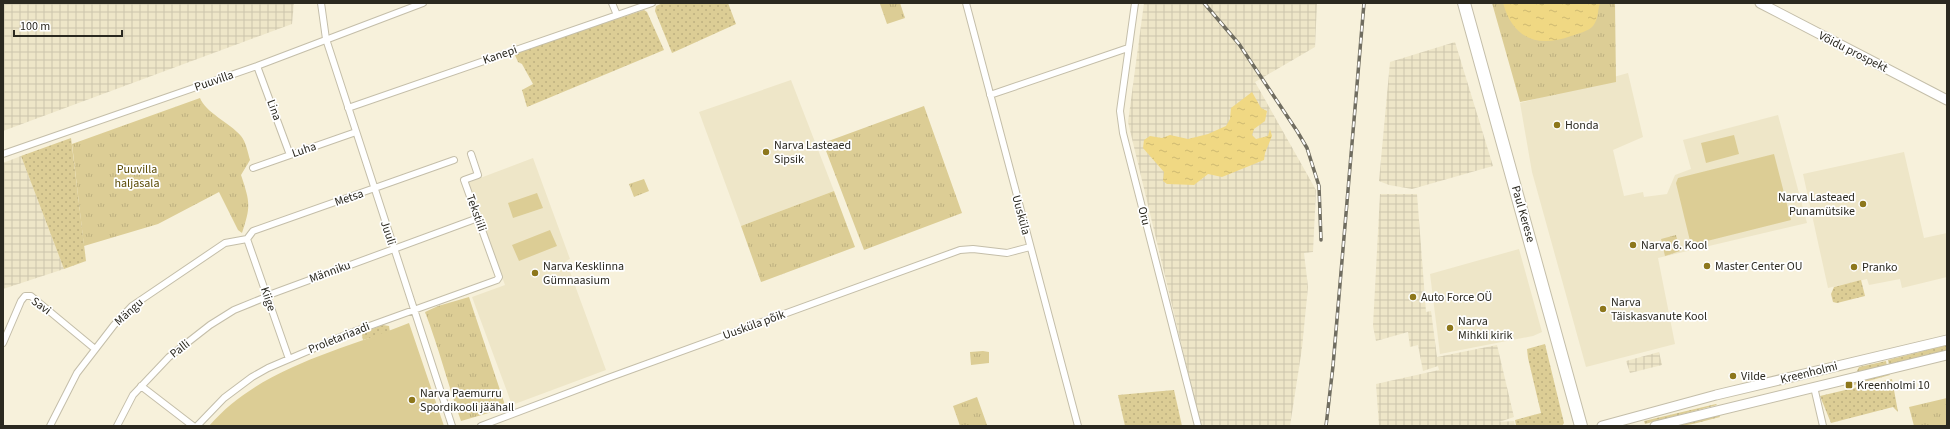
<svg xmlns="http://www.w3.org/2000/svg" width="1950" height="429" font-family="'Source Sans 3',sans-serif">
<defs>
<pattern id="industrial-grid" width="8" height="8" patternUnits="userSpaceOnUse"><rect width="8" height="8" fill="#eee6c8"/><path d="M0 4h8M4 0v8" fill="none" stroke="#ccc5ac"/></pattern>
<pattern id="grass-dots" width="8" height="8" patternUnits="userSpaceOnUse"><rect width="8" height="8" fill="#dccd95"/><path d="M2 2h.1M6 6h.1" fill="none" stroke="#bdb080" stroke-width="1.8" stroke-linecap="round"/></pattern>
<pattern id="park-tufts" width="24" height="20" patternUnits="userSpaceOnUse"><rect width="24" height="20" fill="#dccd95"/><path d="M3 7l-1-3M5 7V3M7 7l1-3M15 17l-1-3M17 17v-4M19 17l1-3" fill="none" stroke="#bdb080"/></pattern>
<pattern id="water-ripples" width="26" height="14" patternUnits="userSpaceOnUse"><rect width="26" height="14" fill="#f0d883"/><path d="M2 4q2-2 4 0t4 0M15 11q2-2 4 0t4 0" fill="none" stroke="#ceb971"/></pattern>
</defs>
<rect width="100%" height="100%" fill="#f7f1db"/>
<path fill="#eee6c8" d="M1628,73L1643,137L1613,150L1624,196L1643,192L1644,197L1667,194L1675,175L1691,169L1683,140L1778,115L1807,223L1658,258L1675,344L1586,367L1532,172L1520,103Z
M791,80L834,191L741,226L699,112Z
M1904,152L1924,238L1947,233V277L1902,288L1900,279L1869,285L1867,279L1828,288L1803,174Z
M533,158L570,259L566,261L606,370L512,405L472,297L505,285L467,183Z
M1519,249L1542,332L1533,336L1440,354L1430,274Z"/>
<path fill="url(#industrial-grid)" d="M3,3H294L292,24L3,131Z
M1144,3H1317L1315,47L1255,82L1316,190L1313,252L1304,253L1308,287L1302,348L1290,426H1201L1128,122Z
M1455,42L1493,166L1412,189L1389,185L1379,181L1390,62Z
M21,156L64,269L3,289V163Z
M1380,194H1417L1426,312L1431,311L1437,357L1497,345L1514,417L1499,422L1514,421L1515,426H1379L1376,384L1439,370L1438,366L1423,371L1418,345L1410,347L1408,332L1376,341L1373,326Z
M1659,352L1662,365L1630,373L1626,361Z"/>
<path fill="url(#grass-dots)" d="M663,3H728L736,24L672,53L655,11L656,6Z
M644,10L647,12L664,50L527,107L522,90L533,84L522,64L518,62L514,53Z
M71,138L86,261L64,269L21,156Z
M1861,280L1865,296L1837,303L1833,302L1831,294L1834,287Z
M383,325L389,326L390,332L363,340L362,335L364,332Z
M1545,344L1564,423L1562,426H1519L1516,425L1515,420L1541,413L1528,358L1527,349Z
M1947,345V351L1889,365L1888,360Z
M1886,361L1887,366L1859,372L1857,371L1859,367Z
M1889,373L1890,375L1854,385V382Z
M1892,379L1898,412L1893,407L1831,423L1820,396Z
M1174,390L1182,426H1125L1118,395Z
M1716,404L1717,405L1645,424L1644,421Z
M1719,415L1720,417C1704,421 1690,426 1674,426Z"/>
<path fill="url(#park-tufts)" d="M884,3H900L905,18L887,24L880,4Z
M1492,3H1615L1616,82L1520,102Z
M200,98C205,112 230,123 241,136C246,142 248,153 250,160L241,175C250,202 251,206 242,233L238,230L219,192L158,224L84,246L72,144Z
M924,106L962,213L864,250L823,143Z
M644,179L649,191L634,197L629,184Z
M834,191L855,247L761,282L741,226Z
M1676,235L1680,251L1665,256L1661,239Z
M469,297L506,408L461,421C448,385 439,348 425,312L438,306Z
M983,351L989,352V363L971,365L970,352Z
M977,397L987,425L960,426L953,406Z
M1947,398V426H1914L1909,407Z"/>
<path fill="#dccd95" d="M1734,135L1739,154L1706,163L1701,143Z
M1774,154L1791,220L1691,245L1676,183L1678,178Z
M537,193L543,208L513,218L508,203Z
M550,230L557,246L519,261L512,245Z
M409,323L444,426H209C260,367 340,351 409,323Z"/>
<path fill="url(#water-ripples)" d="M1503,3H1600C1597,12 1599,18 1593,26C1589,31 1577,34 1571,36C1538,48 1513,39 1503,3Z
M1252,92L1261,108L1267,111L1265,121L1254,129L1252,135L1256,139L1268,136L1270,129L1272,136L1265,153L1264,160L1222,177L1208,174L1194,185L1167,184L1163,181L1164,172L1143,148L1144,140L1150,136L1162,138L1170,135L1188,139L1208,134L1226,126L1230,119L1231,108Z"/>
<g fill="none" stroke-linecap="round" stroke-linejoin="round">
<g stroke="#c4bea9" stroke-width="8">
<path id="street" d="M321,3L326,39L452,426
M612,3L617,15
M966,3L1078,426
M1135,3L1120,111L1123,133L1198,426
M257,66L290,155
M990,95L1128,48
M348,108L652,3
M3,154L257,66L423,3
M253,168L356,132
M247,239L253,231L454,160
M247,239L289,359
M266,296L478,218
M3,343L21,301L25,296H31L95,349
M141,386L193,426
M1814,387L1823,426
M50,426L77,373L114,325L132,306L225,243L247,239
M117,426L133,395L169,357L210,325L234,310L266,297
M197,426L224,398L252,377L268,368L350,333L497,280L499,277L464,180L478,175L471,154
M481,426L608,378L960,250L973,249L1007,253L1030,247"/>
</g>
<g stroke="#c4bea9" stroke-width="11">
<path id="secondary" d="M1760,3L1947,100
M1602,426L1716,395L1947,340
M1655,426L1947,355"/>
</g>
<g stroke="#c4bea9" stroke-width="14">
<path id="highway" d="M1464,3L1581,426"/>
</g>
<use href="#street" stroke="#fff" stroke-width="6"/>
<use href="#secondary" stroke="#fff" stroke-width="9"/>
<use href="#highway" stroke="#fff" stroke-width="12"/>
<g stroke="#706d60" stroke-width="3.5">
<path id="rail" d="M1204,3L1239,44L1297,131L1307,148L1319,186L1321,240
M1326,426L1333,366L1364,3"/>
</g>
<use href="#rail" stroke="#fff" stroke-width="2" stroke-dasharray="6" stroke-linecap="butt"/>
</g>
<g fill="#8d771c" stroke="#fff" stroke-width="1.5">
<circle cx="1557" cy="125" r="4"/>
<circle cx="766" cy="152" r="4"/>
<circle cx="1863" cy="204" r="4"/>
<circle cx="1633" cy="245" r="4"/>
<circle cx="1707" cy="266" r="4"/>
<circle cx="1854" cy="267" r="4"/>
<circle cx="535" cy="273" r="4"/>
<circle cx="1413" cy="297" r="4"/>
<circle cx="1603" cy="309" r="4"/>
<circle cx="1450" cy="328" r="4"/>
<circle cx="1733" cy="376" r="4"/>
<rect x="1845" y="381" width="8" height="8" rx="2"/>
<circle cx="412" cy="400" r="4"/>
</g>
<g text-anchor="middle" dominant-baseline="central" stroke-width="3.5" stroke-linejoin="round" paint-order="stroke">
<g font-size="12" fill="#2b2920" stroke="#fff">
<text transform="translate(1853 52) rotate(27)">Võidu prospekt</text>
<text transform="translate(500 55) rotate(-19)">Kanepi</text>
<text transform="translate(214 81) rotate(-19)">Puuvilla</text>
<text transform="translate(274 110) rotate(70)">Lina</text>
<text transform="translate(304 150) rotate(-19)">Luha</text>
<text transform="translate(349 198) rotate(-19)">Metsa</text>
<text transform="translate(476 213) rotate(70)">Tekstiili</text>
<text transform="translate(1523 214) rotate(74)">Paul Kerese</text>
<text transform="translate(1021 215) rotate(75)">Uusküla</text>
<text transform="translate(1144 216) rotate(76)">Oru</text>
<text transform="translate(388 233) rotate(72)">Juuli</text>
<text transform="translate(330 272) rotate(-20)">Männiku</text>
<text transform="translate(268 299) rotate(71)">Kiige</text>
<text transform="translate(41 306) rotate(36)">Savi</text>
<text transform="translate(129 312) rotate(-42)">Mängu</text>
<text transform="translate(754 325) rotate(-20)">Uusküla põik</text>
<text transform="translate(339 338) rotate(-22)">Proletariaadi</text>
<text transform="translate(180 349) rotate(-38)">Palli</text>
<text transform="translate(1809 373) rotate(-14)">Kreenholmi</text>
</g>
<g font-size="12" fill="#2b2920" stroke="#fff" text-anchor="start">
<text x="1565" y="125">Honda</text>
<text x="774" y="145">Narva Lasteaed<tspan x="774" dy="14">Sipsik</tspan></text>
<text x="1855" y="197" text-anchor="end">Narva Lasteaed<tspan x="1855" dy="14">Punamütsike</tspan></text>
<text x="1641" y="245">Narva 6. Kool</text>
<text x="543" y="266">Narva Kesklinna<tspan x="543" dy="14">Gümnaasium</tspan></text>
<text x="1715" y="266">Master Center OU</text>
<text x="1862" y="267">Pranko</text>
<text x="1421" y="297">Auto Force OÜ</text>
<text x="1611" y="302">Narva<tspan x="1611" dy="14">Täiskasvanute Kool</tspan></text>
<text x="1458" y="321">Narva<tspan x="1458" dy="14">Mihkli kirik</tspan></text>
<text x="1741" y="376">Vilde</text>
<text x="1857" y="385">Kreenholmi 10</text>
<text x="420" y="393">Narva Paemurru<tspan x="420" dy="14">Spordikooli jäähall</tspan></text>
</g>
<g font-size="12" fill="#5b4b05" stroke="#fff">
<text x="137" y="169">Puuvilla<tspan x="137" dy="14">haljasala</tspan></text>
</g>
</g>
<rect width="1950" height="429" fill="none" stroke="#2b2920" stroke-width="8"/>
<path d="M14 30v6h108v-6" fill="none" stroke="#2b2920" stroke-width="2"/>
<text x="20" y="30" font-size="12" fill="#2b2920" stroke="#ffffff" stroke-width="3" paint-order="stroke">100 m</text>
</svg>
